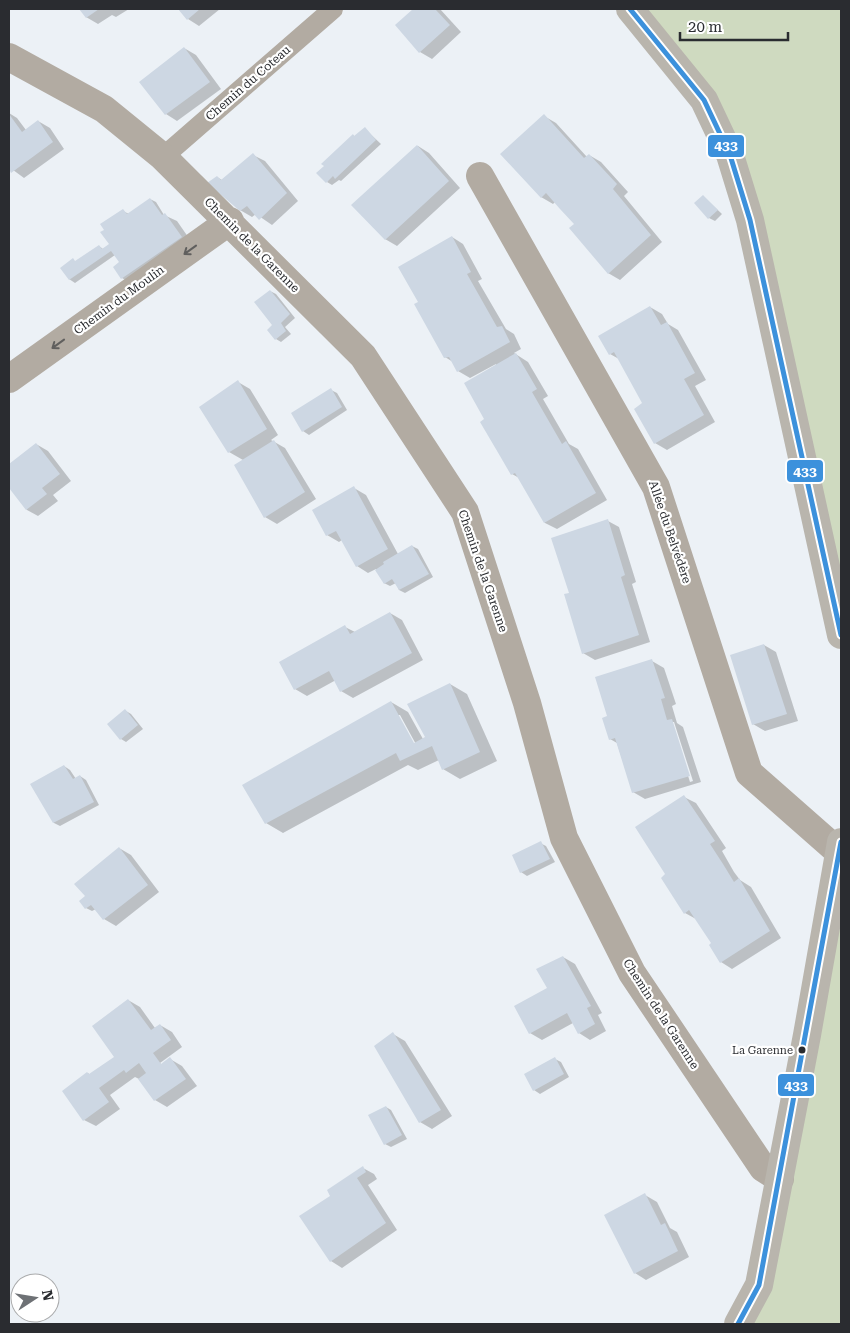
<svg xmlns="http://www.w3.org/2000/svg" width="850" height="1333" font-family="'Roboto Serif',serif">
<rect width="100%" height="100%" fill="#ecf1f6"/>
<path fill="#cfdac0" d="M630,9H841V635L730,155Z
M841,841V1324H728L759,1285Z"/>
<path fill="#0003" fill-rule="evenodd" d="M81,9H129L116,17L112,15L98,24L86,17Z
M180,9H220L199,26L188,19Z
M415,9H440L461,32L432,59L420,52L397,25Z
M184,48L196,55L221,89L177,121L166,114Z
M9,113L17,118L26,130L38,121L50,128L64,149L24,178L9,167Z
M544,116L556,123L587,157L589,155L601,162L628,192L624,196L662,242L620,280L608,273L576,224L555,202L553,204L541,197Z
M365,129L381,144L341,181L339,180L332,185L327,182L353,135L355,137Z
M418,146L429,153L460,188L397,246L385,239Z
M253,155L265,161L298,201L272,225L256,214L252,217L240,210L217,177L222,180Z
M703,196L722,214L715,221L709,218Z
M150,199L156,202L164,215L177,221L193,244L134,285L122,278L115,267L121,263L115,255L75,283L69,279L76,262L99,246L103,249L111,245L123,211L129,214Z
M452,237L463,244L482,279L478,281L506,329L514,334L521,349L514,353L528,362L548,396L543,399L569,444L578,449L607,500L557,529L545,523L521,479L512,474L485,420L496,364L470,378L458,371L453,362L445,357L420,302Z
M270,291L276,294L295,318L285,327L291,334L281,342L276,339Z
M650,307L662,314L668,324L678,330L706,380L695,386L715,422L667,450L655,443L644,404L619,359L610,354Z
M238,382L250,389L278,435L271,440L285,448L316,499L277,524L265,517L243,460L229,452Z
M331,390L337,393L347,410L309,435L303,431L293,414Z
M36,444L48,451L71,481L53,495L58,501L38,516L27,510L9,486V465Z
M354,488L366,495L398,554L412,546L418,549L433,577L405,593L399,590L396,583L390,586L384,583L376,569L368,573L357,566L342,540L339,542L327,535Z
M608,521L619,527L636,582L632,584L650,642L595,660L583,653L571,593Z
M390,613L402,620L423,660L353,698L341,691L336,680L307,696L295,689L345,627L355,632Z
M764,645L776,652L798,721L765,731L753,724Z
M652,661L664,668L676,704L672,706L677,723L683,727L701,782L645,799L633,792L617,743L610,739L609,717ZM671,722H674L693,781L690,782Z
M450,684L467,694L497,761L460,779L443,769L439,760L418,770L408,765L283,833L266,823L391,702L408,712L423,739L427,737ZM397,715H400L418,748L416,749Z
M126,711L131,714L143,729L126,742L121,739Z
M64,766L70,770L76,779L80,776L86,780L99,805L60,826L54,823L32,784Z
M684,797L696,803L726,848L722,851L734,872L740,880L751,887L781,938L732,969L721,962L712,943L696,919L685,913L667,875Z
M540,843L546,846L555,862L527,876L521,872Z
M119,848L131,855L159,892L116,926L104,919L96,909L92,911L86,908L81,901L86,897Z
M563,957L575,964L602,1013L598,1015L606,1031L590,1040L579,1033L573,1023L542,1040L530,1033Z
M128,1000L140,1007L155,1028L160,1025L172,1032L182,1047L160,1063L162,1065L170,1059L182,1066L197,1086L167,1107L155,1100L139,1079L135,1077L110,1095L120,1109L96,1126L84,1120L88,1073L90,1075L116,1057Z
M393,1034L405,1041L452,1116L432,1129L420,1122Z
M555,1059L561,1062L569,1077L540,1094L534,1090Z
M386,1107L391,1110L407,1139L391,1147L385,1144Z
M363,1168L374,1174L377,1179L368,1185L397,1230L342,1268L331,1261L332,1196Z
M645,1195L657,1202L670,1228L677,1232L689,1257L646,1280L635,1273Z"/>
<path fill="#cdd7e3" d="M79,9H99L86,18Z
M178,9H200L187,20Z
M413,9H435L450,25L419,53L395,25Z
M184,47L210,82L165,115L139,82Z
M9,114L22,132L38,120L53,142L11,173L9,169Z
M544,114L584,158L589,154L617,184L613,189L651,235L608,274L569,228L574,224L560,209L546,193L541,198L500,154Z
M365,127L376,140L335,179L333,176L326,183L316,173L324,166L321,164L353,134L354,136Z
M417,145L449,181L385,240L351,205Z
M253,153L287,193L259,220L247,206L240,211L207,183L217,176L221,180Z
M703,195L718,210L708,219L694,203Z
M150,198L162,215L165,213L182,237L121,279L113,267L119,262L111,251L69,280L60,268L73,258L75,261L99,245L102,249L109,244L100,232L104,230L100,224L123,209L127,214Z
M452,236L471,272L467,274L497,327L502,326L510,342L457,372L449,357L444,358L414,304L418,302L398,267Z
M270,290L290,314L281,323L286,331L275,340L267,330L272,325L254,302Z
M650,306L661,325L667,322L695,373L684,379L704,415L654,444L634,409L642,403L614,352L609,355L598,336Z
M516,353L537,389L532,392L562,444L566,441L596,493L544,523L515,473L511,475L500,456L480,422L484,419L464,383Z
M238,380L267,429L228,453L199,407Z
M331,388L342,407L302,432L291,413Z
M274,440L305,492L264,518L234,465Z
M36,443L60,474L42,488L47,494L26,510L9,488V464Z
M354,486L388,549L356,567L336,531L326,536L312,510Z
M608,519L625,575L621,577L639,635L582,654L564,594L569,593L551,538Z
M412,545L429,574L399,590L392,579L384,584L375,570L384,564L383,562Z
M390,612L412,653L340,692L329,671L294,690L279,662L345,625L350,634Z
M764,644L787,714L752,725L730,655Z
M652,659L665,698L661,699L667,720L672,719L690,776L632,793L615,738L609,740L602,718L607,716L595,677Z
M450,683L480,752L442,770L432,746L400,761L396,753L265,824L242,785L391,701L414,743L425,737L407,704Z
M125,709L138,725L120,740L107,724Z
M64,765L73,779L80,775L94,802L53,823L30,784Z
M684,795L715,841L710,844L723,864L734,882L739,878L770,931L720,963L709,945L711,943L689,910L684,914L661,878L665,874L635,827Z
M541,841L550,859L520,873L512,855Z
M119,847L148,885L103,920L91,905L85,909L79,901L85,896L74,884Z
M563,956L591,1006L587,1008L595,1024L578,1034L567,1013L529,1034L514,1006L547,988L536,969Z
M128,999L151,1030L160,1024L171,1040L153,1053L161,1064L170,1057L186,1079L154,1101L138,1079L146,1073L139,1063L126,1073L124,1070L99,1088L109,1102L83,1121L62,1091L87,1072L89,1074L114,1057L92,1026Z
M393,1032L441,1110L419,1123L374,1046Z
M555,1057L564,1074L533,1091L524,1074Z
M386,1106L402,1135L384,1145L368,1115Z
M363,1166L366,1172L357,1178L386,1223L330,1262L299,1216L330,1196L327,1190Z
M645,1193L661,1225L665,1223L678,1251L634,1274L604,1215Z"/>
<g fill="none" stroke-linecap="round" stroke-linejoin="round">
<path stroke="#b2aba2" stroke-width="20" d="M163,157L333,9"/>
<path stroke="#b2aba2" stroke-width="28" d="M9,57L104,109L163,157L363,356L465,512L527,703L564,838L632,973L763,1168L780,1179
M480,176L656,487L749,773L840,853
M9,379L230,221"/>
<path stroke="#b9b5ad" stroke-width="28" d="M630,9L704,100L730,155L750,220L841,635
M738,1324L759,1285L807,1035L841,842"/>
<g stroke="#fff" stroke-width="9">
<path id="bus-1" d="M630,9L704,100L730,155L750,220L841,635
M738,1324L759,1285L841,842"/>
</g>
<use href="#bus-1" stroke="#3c91dc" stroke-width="5"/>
</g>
<defs><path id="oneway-shaft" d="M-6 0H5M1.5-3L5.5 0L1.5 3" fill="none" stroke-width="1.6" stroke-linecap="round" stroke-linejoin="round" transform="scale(1.25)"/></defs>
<g stroke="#605f5e">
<use href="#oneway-shaft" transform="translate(190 250) rotate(144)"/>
<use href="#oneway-shaft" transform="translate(58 344) rotate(144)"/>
</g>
<circle fill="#2a2c30" stroke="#fff" stroke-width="2" cx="802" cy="1050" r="4.5"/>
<g text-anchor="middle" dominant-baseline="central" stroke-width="4.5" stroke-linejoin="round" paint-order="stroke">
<g font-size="11" fill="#2a2c30" stroke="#fff" text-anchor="end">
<text x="793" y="1050">La Garenne</text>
</g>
<g font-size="12" fill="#2a2c30" stroke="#fff">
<text transform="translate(248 83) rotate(-41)">Chemin du Coteau</text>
<text transform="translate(252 245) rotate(45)">Chemin de la Garenne</text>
<text transform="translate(119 300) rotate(-36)">Chemin du Moulin</text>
<text transform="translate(670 532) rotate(71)">Allée du Belvédère</text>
<text transform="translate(483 571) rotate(71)">Chemin de la Garenne</text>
<text transform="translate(661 1014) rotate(57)">Chemin de la Garenne</text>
</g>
</g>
<g stroke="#fff" stroke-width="2">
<rect x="707" y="134" width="38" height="24" rx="5" fill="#3c91dc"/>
<rect x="786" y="459" width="38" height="24" rx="5" fill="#3c91dc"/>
<rect x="777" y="1073" width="38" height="24" rx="5" fill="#3c91dc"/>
</g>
<g font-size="14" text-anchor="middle" font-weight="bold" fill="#fff">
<text x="726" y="150">433</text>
<text x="805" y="476">433</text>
<text x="796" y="1090">433</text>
</g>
<rect width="850" height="1333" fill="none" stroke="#2a2c30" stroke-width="20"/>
<g transform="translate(35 1298) rotate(78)"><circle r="24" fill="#ffffff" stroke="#aaabac"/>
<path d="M0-4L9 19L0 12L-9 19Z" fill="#6e7175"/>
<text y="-8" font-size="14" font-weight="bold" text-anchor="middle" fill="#2a2c30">N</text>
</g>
<path d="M680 32v8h108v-8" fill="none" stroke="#2a2c30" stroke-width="2.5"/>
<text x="688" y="32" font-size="15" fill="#2a2c30" stroke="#ffffff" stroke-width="4" paint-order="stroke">20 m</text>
</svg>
